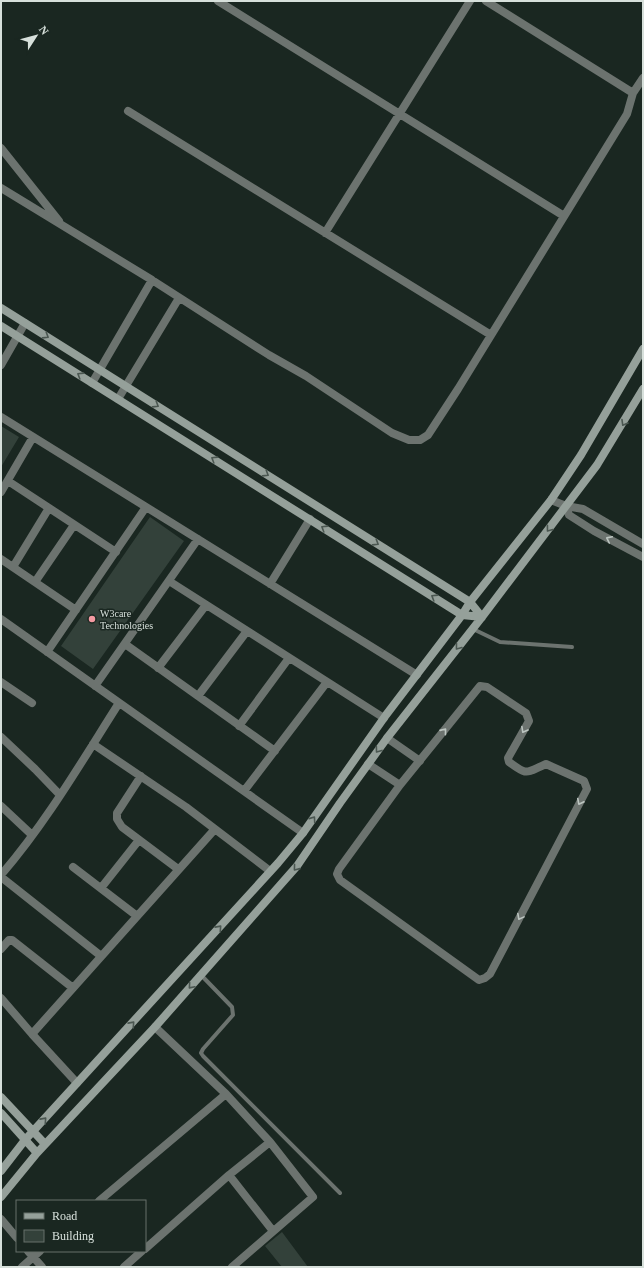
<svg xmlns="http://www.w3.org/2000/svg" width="644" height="1268" font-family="Georgia,serif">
<rect width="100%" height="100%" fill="#1a2721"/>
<path fill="#33413a" d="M1,426L19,437L1,467Z
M150,517L184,541L93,669L61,646Z
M282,1232L308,1267H282L265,1246Z"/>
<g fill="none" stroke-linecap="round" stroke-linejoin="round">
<path stroke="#6c736f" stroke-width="4" d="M473,629L500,642L572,647
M201,975L232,1007L233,1015L203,1049L201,1053L203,1056L340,1193"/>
<path stroke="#6c736f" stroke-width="8" d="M218,1L564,216
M486,1L633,93
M128,111L491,335
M1,148L59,221
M1,188L152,280L269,355L306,376L392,433L409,440H420L428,435L458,389L627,114L633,93L643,78
M325,233L470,1
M1,365L25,323
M92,383L152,280
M118,399L179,298
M1,417L417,675
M8,481L116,552
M1,492L33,437
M551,500L566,506L583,509L643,544
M566,506L569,515L594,531L643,557
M1,559L76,610
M13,567L49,508
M169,581L384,718
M35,582L74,525
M270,584L310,519
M1,619L303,833
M125,644L275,751
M47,652L146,507
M158,668L206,605
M1,682L32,703
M95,686L198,539
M198,696L247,631
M239,726L289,658
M1,737L35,769L60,795
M387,738L420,761
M93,744L186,807L270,871
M368,764L400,785L339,869L337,874L340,880L479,980L485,978L490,974L587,789L584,781L546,764C525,773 528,776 509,762L508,758L529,721L526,713L487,687L480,686L400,785
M141,776L117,813V819L122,827L178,869
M244,791L327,682
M1,806L32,835
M73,867L137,916
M1,875C46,823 82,761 119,703
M1,877L101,956
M101,888L139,840
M1,949L9,940H12L73,988
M1,998L32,1034L215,829
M155,1027L226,1094L270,1142L313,1197L232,1267
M32,1034L77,1083
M229,1175L273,1231
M99,1201L226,1094
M1,1219L17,1238
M145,1249L229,1175L270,1142
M28,1251L42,1267
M22,1267L40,1251
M124,1267L142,1251"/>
<path stroke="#95a09a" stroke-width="8" d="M1,308L470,602L482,617
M1,326L462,615L482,617
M1,1097L45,1144
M1,1113L37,1153
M1,1171L25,1140L278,863L303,833L386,715L462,615L470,602L551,500L581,455L643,349
M1,1197L37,1153L155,1027L297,866L340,803L387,738L482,617L597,465L643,389"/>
</g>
<defs><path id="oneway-chevron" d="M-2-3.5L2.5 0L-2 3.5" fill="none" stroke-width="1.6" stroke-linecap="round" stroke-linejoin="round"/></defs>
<g stroke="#4b5751">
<use href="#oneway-chevron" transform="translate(46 336) rotate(32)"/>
<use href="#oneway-chevron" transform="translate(80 375) rotate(-148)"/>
<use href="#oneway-chevron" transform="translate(156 405) rotate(32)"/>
<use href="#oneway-chevron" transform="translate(624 423) rotate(120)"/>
<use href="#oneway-chevron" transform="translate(214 459) rotate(-148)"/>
<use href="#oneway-chevron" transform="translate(266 474) rotate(32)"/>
<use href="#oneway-chevron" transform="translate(324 528) rotate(-148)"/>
<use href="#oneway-chevron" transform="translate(549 529) rotate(127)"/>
<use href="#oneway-chevron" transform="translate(376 543) rotate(32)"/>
<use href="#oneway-chevron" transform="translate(434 597) rotate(-148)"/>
<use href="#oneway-chevron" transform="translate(458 647) rotate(128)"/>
<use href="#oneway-chevron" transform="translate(378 750) rotate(126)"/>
<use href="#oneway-chevron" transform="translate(313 819) rotate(-55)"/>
<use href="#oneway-chevron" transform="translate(296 868) rotate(129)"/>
<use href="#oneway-chevron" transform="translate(219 928) rotate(-48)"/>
<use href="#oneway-chevron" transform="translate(191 986) rotate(131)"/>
<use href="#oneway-chevron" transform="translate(132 1024) rotate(-48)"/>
<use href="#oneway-chevron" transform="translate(44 1120) rotate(-48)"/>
</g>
<g stroke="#bcc5c0">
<use href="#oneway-chevron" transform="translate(609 539) rotate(-154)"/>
<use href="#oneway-chevron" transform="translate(524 730) rotate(119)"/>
<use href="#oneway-chevron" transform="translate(444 731) rotate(-51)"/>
<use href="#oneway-chevron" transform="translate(580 802) rotate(117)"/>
<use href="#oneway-chevron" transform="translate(520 917) rotate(118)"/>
</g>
<circle fill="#f49aa2" stroke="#1a2721" stroke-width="1.5" cx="92" cy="619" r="4"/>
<g text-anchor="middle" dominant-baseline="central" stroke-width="3" stroke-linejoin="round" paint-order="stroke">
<g font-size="10" fill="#d7e0db" stroke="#1a2721" text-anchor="start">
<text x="100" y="613">W3care<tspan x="100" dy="12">Technologies</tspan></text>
</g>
</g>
<rect width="644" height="1268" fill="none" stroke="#d7e0db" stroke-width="4"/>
<rect x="16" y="1200" width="130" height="52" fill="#1a2721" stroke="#66716b"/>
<rect x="24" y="1213" width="20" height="6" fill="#95a09a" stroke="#66716b"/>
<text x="52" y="1220" font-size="12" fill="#d7e0db">Road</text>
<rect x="24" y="1230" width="20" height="12" fill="#33413a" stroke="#66716b"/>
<text x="52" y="1240" font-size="12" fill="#d7e0db">Building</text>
<g transform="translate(36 36) rotate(54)" stroke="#1a2721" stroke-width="3" paint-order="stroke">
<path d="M0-3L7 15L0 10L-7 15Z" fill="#d7e0db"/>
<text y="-6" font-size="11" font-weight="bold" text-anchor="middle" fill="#d7e0db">N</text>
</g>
</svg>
